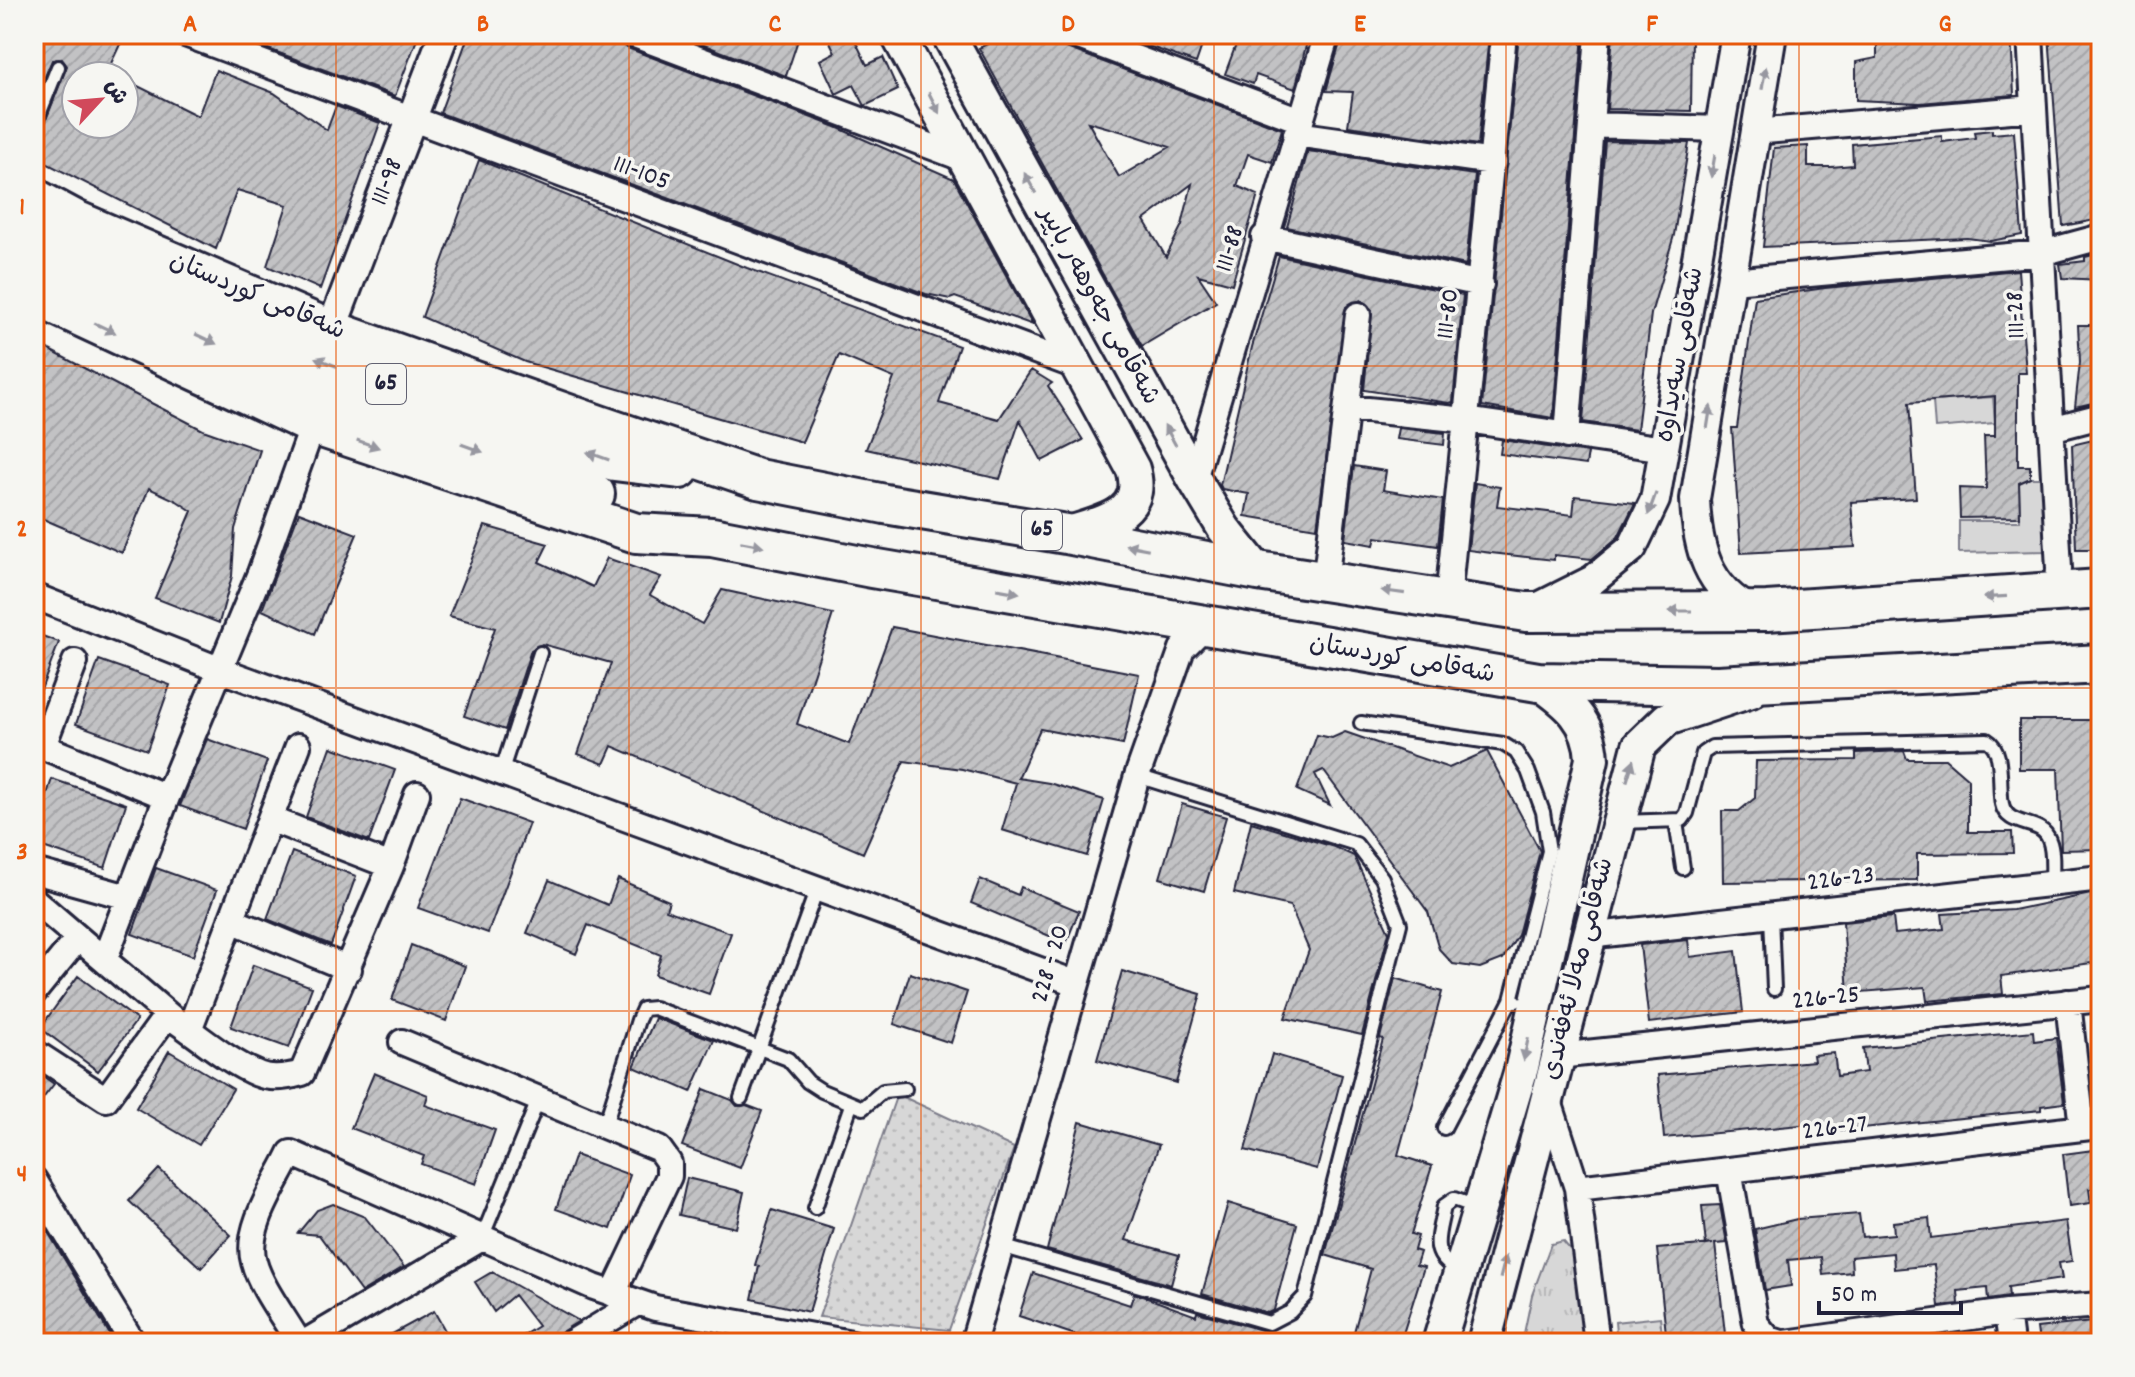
<svg xmlns="http://www.w3.org/2000/svg" width="2135" height="1377" font-family="Dekko,'Playpen Sans Arabic',sans-serif">
<defs>
<pattern id="grass-dots" width="8" height="8" patternUnits="userSpaceOnUse" patternTransform="scale(2)"><rect width="8" height="8" fill="#d7d7d7"/><path d="M2 2h.1M6 6h.1" fill="none" stroke="#b8b8b9" stroke-width="1.8" stroke-linecap="round"/></pattern>
<pattern id="park-tufts" width="24" height="20" patternUnits="userSpaceOnUse" patternTransform="scale(2)"><rect width="24" height="20" fill="#d7d7d7"/><path d="M3 7l-1-3M5 7V3M7 7l1-3M15 17l-1-3M17 17v-4M19 17l1-3" fill="none" stroke="#b8b8b9"/></pattern>
<pattern id="building-hatch" width="6" height="6" patternUnits="userSpaceOnUse" patternTransform="scale(2)"><rect width="6" height="6" fill="#c2c2c4"/><path d="M-1 1l2-2M0 6l6-6M5 7l2-2" fill="none" stroke="#a6a6a9"/></pattern>
</defs>
<rect width="100%" height="100%" fill="#f6f6f2"/>
<filter id="ink" filterUnits="userSpaceOnUse"><feTurbulence type="fractalNoise" baseFrequency=".0125" numOctaves="2"/><feDisplacementMap in="SourceGraphic" scale="16" xChannelSelector="R" yChannelSelector="G"/><feConvolveMatrix kernelMatrix="1 2 1 2 8 2 1 2 1" color-interpolation-filters="sRGB"/></filter>
<g filter="url(#ink)">
<path fill="url(#grass-dots)" stroke="#7c7c89" stroke-width="2" d="M897,1094L1014,1148L949,1330L819,1317Z
M1660,1317L1663,1343H1617L1615,1322Z"/>
<path fill="url(#park-tufts)" stroke="#7c7c89" stroke-width="2" d="M1563,1241L1574,1254L1586,1343H1522L1532,1295L1551,1244Z"/>
<path fill="#d7d7d7" stroke="#7c7c89" stroke-width="2" d="M1993,397L1995,423L1935,428L1933,401Z
M2030,478H2045L2047,551L1959,553V521H2020L2019,483Z"/>
<path fill="url(#building-hatch)" stroke="#22223b" stroke-width="2" fill-rule="evenodd" d="M34,34H125L105,76H76V124H124V79L198,116L216,70L274,93L327,130L336,106L380,123L320,289L267,266L287,205L237,190L216,249L34,157V136L42,130L67,66L62,59L52,60L34,103Z
M228,34H419L395,96Z
M469,34H592L608,40L609,34H617L627,48L836,127L954,179L1033,325L955,297L950,299L926,294L440,113Z
M675,34H800L786,76Z
M826,34H852L867,65L883,57L898,90L865,106L854,85L836,94L820,60L835,52Z
M1006,34H1056L1066,48L1282,129L1272,162L1248,154L1237,186L1258,195L1232,284L1198,275L1216,302L1142,346L979,48ZM1088,122L1127,133L1170,147L1119,177ZM1192,184L1182,225L1166,257L1144,220Z
M1114,34H1206L1196,63Z
M1240,34H1309L1295,89L1256,75L1253,84L1225,74Z
M1519,34H1583L1553,418L1482,406Z
M1613,34H1692L1691,111L1607,109Z
M1877,34H2011L2014,95L1920,103L1856,100V62L1877,58Z
M2049,34H2101V219L2063,226Z
M1489,35L1478,145L1348,126L1353,92L1326,91L1340,43Z
M1992,130V134L2014,132L2022,235L1991,241L1967,238L1763,247L1774,148L1808,146V167H1831L1853,165L1852,144L1942,136V142L1975,138L1974,132Z
M1605,141L1689,143L1674,235L1651,314L1637,430L1583,422Z
M1308,151L1475,175L1466,265L1287,227Z
M479,160L747,268L959,346L939,403L999,419L1031,370L1052,383L1048,386L1083,440L1042,461L1020,420L1000,479L866,449L894,378L839,355L802,442L525,362L422,317Z
M2101,253V280L2062,278L2060,264L2085,261V257Z
M1279,256L1463,295L1453,402L1449,403L1364,390L1372,310L1361,300L1346,307L1317,528L1245,516L1249,494L1222,489L1220,485L1252,347Z
M2018,270L2026,373H2018V466H2030V478L2019,483L2020,517L1960,518L1959,488L1986,489L1984,436H1995V396L1909,403L1916,498L1851,502L1855,547L1741,553L1732,428H1737L1755,298L1825,288Z
M2078,325H2101V401L2075,407L2080,362Z
M34,342L203,430L260,450L235,529L232,576L219,623L155,598L192,511L177,501L149,488L122,553L34,515Z
M1398,428L1445,433L1444,445L1396,439Z
M2101,438V549H2076L2072,445Z
M1502,440L1588,453L1586,465L1500,454Z
M1354,466L1386,471L1383,490L1443,500L1438,546L1376,537L1374,545L1345,540Z
M1475,483L1500,487L1497,506L1573,515L1575,496L1635,503L1618,537L1592,559L1554,555V560L1491,553L1468,550Z
M299,512L357,534L315,634L262,610Z
M485,526L548,544L539,562L593,587L607,558L661,577L650,595L702,624L722,590L833,614L797,724L849,744L892,627L1139,674L1123,745L1040,729L1018,778L1049,783L1104,800L1087,856L1002,830L1016,783L962,769L904,761L863,853L612,746L604,764L578,754L611,663L542,644L531,650L505,730L464,716L495,628L449,616Z
M34,633L59,642L36,703H34Z
M99,660L170,685L147,750L76,724Z
M2019,720H2101V849L2061,850L2058,769H2019Z
M1345,732L1449,768L1487,751L1540,851L1518,935L1503,959L1480,968L1453,964L1439,949L1428,912L1323,770L1315,774L1330,805L1297,790L1317,735L1332,738Z
M207,739L267,761L243,829L180,806Z
M331,747L395,770L369,841L306,817Z
M1904,751L1907,759H1945L1968,779V832H2012L2013,853L1917,854V880L1723,882L1722,811H1739L1755,798L1756,761L1856,760V753Z
M52,779L126,804L105,868L34,844V834Z
M460,798L529,823L488,933L418,908Z
M1182,804L1226,817L1204,891L1160,878Z
M1251,822L1334,847L1354,856L1389,932L1362,1035L1285,1018L1309,950L1290,906L1234,893Z
M292,852L356,876L331,945L267,919Z
M156,868L217,890L193,956L132,934Z
M618,879L669,901L666,910L731,933L709,994L655,975L661,955L588,925L576,954L527,933L549,880L608,905Z
M980,879L1018,895L1021,887L1079,911L1066,943L971,903Z
M2091,894L2099,962L2001,976L2003,994L1927,1001L1925,987L1848,993L1843,922L1893,917L1895,934L1944,929L1942,914L2013,910Z
M1688,940L1690,957L1736,951L1743,1012L1649,1023L1640,945Z
M411,945L465,966L446,1021L392,1000Z
M253,965L312,987L289,1048L231,1027Z
M1122,971L1201,994L1176,1083L1097,1060Z
M910,973L967,992L951,1043L894,1024Z
M78,976L137,1020L98,1071L40,1028Z
M1395,978L1442,992L1398,1155L1432,1166L1411,1234L1418,1236L1414,1250L1420,1252L1416,1265L1424,1267L1400,1343L1354,1332L1371,1269L1325,1255L1383,1039L1380,1038Z
M655,1018L714,1040L691,1092L634,1067Z
M2033,1031L2034,1041L2056,1038L2064,1103L2041,1106V1110L1823,1132L1822,1123L1664,1138L1658,1075L1814,1061L1813,1055L1834,1053L1837,1076L1866,1072L1863,1048Z
M169,1051L233,1089L199,1145L136,1108Z
M1272,1054L1342,1075L1317,1169L1245,1150Z
M34,1070L54,1084L34,1110Z
M374,1073L428,1095L425,1105L495,1130L476,1184L421,1164L424,1156L351,1128Z
M704,1089L732,1100L737,1106L746,1105L762,1111L740,1168L682,1146Z
M1080,1122L1159,1145L1126,1240L1179,1255L1171,1285L1047,1250Z
M2101,1149V1187L2089,1189L2091,1203L2069,1206L2063,1154Z
M575,1155L630,1175L611,1229L556,1209Z
M159,1169L231,1235L201,1268L129,1201Z
M687,1178L744,1192L736,1228L679,1215Z
M1228,1203L1297,1224L1274,1310L1268,1313L1202,1294Z
M333,1204L365,1217L404,1267L361,1292L319,1235L298,1233L317,1210Z
M1720,1205L1727,1243L1715,1244L1726,1343H1667L1657,1249L1713,1244L1706,1245L1702,1206Z
M34,1209L115,1343H34Z
M772,1210L834,1229L809,1312L752,1299L759,1266L755,1265Z
M1859,1214L1862,1237L1894,1234L1893,1222L1929,1218L1931,1238L2066,1221L2072,1261L2059,1263L2062,1279L2008,1287L2009,1297L1988,1300L1987,1288L1958,1291L1959,1304L1939,1306L1934,1265L1894,1269L1893,1253L1851,1257L1852,1272L1823,1275L1821,1257L1788,1260L1791,1286L1765,1290L1755,1229L1797,1219Z
M492,1272L501,1277L579,1321L563,1331L556,1343H511L538,1326L514,1295L494,1312L475,1282Z
M1033,1273L1130,1305L1134,1293L1196,1316L1197,1312L1269,1332L1266,1343H1099L1019,1316Z
M434,1311L452,1343H376Z
M2101,1321V1343H2039L2037,1328Z"/>
<g fill="none" stroke-linecap="round" stroke-linejoin="round">
<g stroke="#22223b" stroke-width="18">
<path id="service" d="M34,127L58,67
M1361,723L1503,744L1516,752L1528,771L1543,812L1549,851L1511,1000
M502,770L540,653
M1620,822L1682,820L1687,813L1703,753L1712,747L1987,740C2005,750 1998,786 2002,804C2007,829 2042,818 2049,840C2054,852 2052,870 2052,884
M1676,822L1683,868
M1771,916L1774,989
M741,1098L818,886
M605,1125L638,1020L643,1009L654,1008L788,1059L808,1082L822,1091L863,1108L883,1091L905,1089
M1444,1128L1511,1000L1516,1001
M815,1208L851,1105
M482,1238L539,1098
M1001,1246L1269,1323L1290,1312L1305,1296L1400,924L1382,878L1356,844L1137,776
M1459,1271C1427,1254 1439,1236 1444,1206L1454,1199L1479,1208"/>
</g>
<g stroke="#22223b" stroke-width="30">
<path id="minor" d="M185,34L1078,367
M632,34L962,158
M1071,34L1300,120
M2030,34L2059,569L2057,593
M1591,125L1720,129
M1754,132L2034,108
M1296,134L1493,162
M1264,237L1481,284
M1732,281L2042,253L2101,237
M1348,408L1466,420L1665,449
M2051,429L2101,416
M1567,436L1598,34
M1194,479L1327,34
M1325,582L1358,315
M34,596L221,670L1075,983
M1448,600L1504,34
M34,743L167,797
M43,746L75,662
M391,866L417,794
M34,871L128,897
M34,900L172,1018C199,1036 228,1062 258,1074C272,1080 288,1077 302,1073L391,866L270,819
M231,920L349,969
M1588,936L2101,878
M105,958L167,797L260,573L313,425
M34,992L78,938
M2068,1002L2082,1128
M189,1030L298,746
M402,1042L659,1149L669,1163V1176L613,1294
M34,1052L106,1099L167,1015
M1557,1056L2101,999
M1547,1095L1577,1188L1597,1343
M1729,1170L1756,1324L1769,1339L1781,1343
M34,1180L133,1343
M1577,1188L2099,1126
M2007,1312L2011,1343
M299,1343C286,1320 260,1286 254,1262C244,1228 277,1183 291,1153L594,1287L655,1308L852,1343
M304,1343L482,1238
M571,1343L637,1303
M973,1343L1137,776L1182,649L1198,633L1215,628
M1785,1343L2007,1312L2101,1305"/>
</g>
<g stroke="#22223b" stroke-width="34">
<path id="tertiary" d="M331,330L444,34
M1537,608L1593,580L1632,548L1655,500L1736,34
M1753,611C1707,589 1697,547 1695,499L1772,34"/>
</g>
<g stroke="#22223b" stroke-width="38">
<path id="secondary" d="M897,34L1133,469C1147,516 1099,523 1066,534
M948,34L1194,479L1224,529L1258,571
M1439,1343L1522,1067L1592,759C1590,720 1568,703 1538,682
M1484,1343L1639,746L1667,719L1751,691"/>
</g>
<g stroke="#22223b" stroke-width="44">
<path id="trunk" d="M34,198L75,220L331,330L599,425L758,479L885,504L1066,534L1258,571L1526,612L1767,611L2101,589
M34,229L329,364L614,461L680,469
M34,258L324,393L595,494
M34,295L313,425L636,533L712,537L872,568L1538,682L1718,685L2101,664"/>
</g>
<use href="#service" stroke="#f6f6f2" stroke-width="12"/>
<use href="#minor" stroke="#f6f6f2" stroke-width="24"/>
<use href="#tertiary" stroke="#f6f6f2" stroke-width="28"/>
<use href="#secondary" stroke="#f6f6f2" stroke-width="32"/>
<use href="#trunk" stroke="#f6f6f2" stroke-width="38"/>
</g>
<defs><path id="oneway-solid" d="M-6-.8H1V-3.2L6.5 0L1 3.2V.8H-6Z" transform="scale(2)"/></defs>
<g fill="#9797a0">
<use href="#oneway-solid" transform="translate(1764 78) rotate(-80)"/>
<use href="#oneway-solid" transform="translate(934 103) rotate(63)"/>
<use href="#oneway-solid" transform="translate(1713 166) rotate(100)"/>
<use href="#oneway-solid" transform="translate(1030 183) rotate(-119)"/>
<use href="#oneway-solid" transform="translate(105 328) rotate(25)"/>
<use href="#oneway-solid" transform="translate(206 339) rotate(25)"/>
<use href="#oneway-solid" transform="translate(326 362) rotate(-158)"/>
<use href="#oneway-solid" transform="translate(1709 417) rotate(-81)"/>
<use href="#oneway-solid" transform="translate(1170 435) rotate(-119)"/>
<use href="#oneway-solid" transform="translate(368 444) rotate(19)"/>
<use href="#oneway-solid" transform="translate(472 448) rotate(20)"/>
<use href="#oneway-solid" transform="translate(598 456) rotate(-161)"/>
<use href="#oneway-solid" transform="translate(1652 504) rotate(110)"/>
<use href="#oneway-solid" transform="translate(752 544) rotate(11)"/>
<use href="#oneway-solid" transform="translate(1137 547) rotate(-169)"/>
<use href="#oneway-solid" transform="translate(1008 591) rotate(10)"/>
<use href="#oneway-solid" transform="translate(1393 592) rotate(-172)"/>
<use href="#oneway-solid" transform="translate(1995 597) rotate(177)"/>
<use href="#oneway-solid" transform="translate(1680 611) rotate(180)"/>
<use href="#oneway-solid" transform="translate(1630 771) rotate(-73)"/>
<use href="#oneway-solid" transform="translate(1526 1049) rotate(102)"/>
<use href="#oneway-solid" transform="translate(1503 1267) rotate(-76)"/>
</g>
</g>
<path fill="none" stroke="#e8590c" stroke-width="2" stroke-opacity="0.55" d="M336,34V1343M629,34V1343M921,34V1343M1214,34V1343M1506,34V1343M1799,34V1343M34,366H2101M34,688H2101M34,1011H2101"/>
<g text-anchor="middle" dominant-baseline="central" stroke-width="7" stroke-linejoin="round" paint-order="stroke">
<g fill="#f6f6f2" stroke="#626272" stroke-width="2">
<rect x="366" y="364" width="40" height="40" rx="6"/>
<rect x="1022" y="510" width="40" height="40" rx="6"/>
</g>
<g font-size="24" font-weight="bold" fill="#22223b">
<text x="386" y="384">65</text>
<text x="1042" y="530">65</text>
</g>
<g font-size="26" fill="#22223b" stroke="#f6f6f2">
<text transform="translate(641 174) rotate(20)">111-105</text>
<text transform="translate(388 182) rotate(-69)">111-98</text>
<text transform="translate(1231 249) rotate(-74)">111-88</text>
<text transform="translate(257 297) rotate(23)">شەقامی کوردستان</text>
<text transform="translate(1098 306) rotate(61)">شەقامی جەوهەر باپیر</text>
<text transform="translate(1449 314) rotate(-84)">111-80</text>
<text transform="translate(2017 315) rotate(-93)">111-28</text>
<text transform="translate(1681 355) rotate(-80)">شەقامی سەیداوە</text>
<text transform="translate(1402 660) rotate(10)">شەقامی کوردستان</text>
<text transform="translate(1841 880) rotate(-7)">226-23</text>
<text transform="translate(1051 964) rotate(-74)">228 - 20</text>
<text transform="translate(1579 969) rotate(-76)">شەقامی مەلا ئەفەندی</text>
<text transform="translate(1826 999) rotate(-6)">226-25</text>
<text transform="translate(1835 1129) rotate(-7)">226-27</text>
</g>
</g>
<rect width="2135" height="1377" fill="none" stroke="#f6f6f2" stroke-width="88"/>
<g transform="translate(100 100) rotate(64)"><circle r="38" fill="#f6f6f2" stroke="#a1a1a9" stroke-width="2"/>
<path d="M0-6L14 30L0 20L-14 30Z" fill="#d1495b"/>
<text y="-12" font-size="22" font-weight="bold" text-anchor="middle" fill="#22223b">ش</text>
</g>
<path d="M1819 1301v12h142v-12" fill="none" stroke="#22223b" stroke-width="4"/>
<text x="1831" y="1301" font-size="24" fill="#22223b" stroke="#f6f6f2" stroke-width="6" paint-order="stroke">50 m</text>
<rect x="44" y="44" width="2047" height="1289" fill="none" stroke="#e8590c" stroke-width="3"/>
<g font-size="26" text-anchor="middle" font-weight="bold" fill="#e8590c">
<text x="190" y="31">A</text>
<text x="483" y="31">B</text>
<text x="775" y="31">C</text>
<text x="1068" y="31">D</text>
<text x="1360" y="31">E</text>
<text x="1652" y="31">F</text>
<text x="1945" y="31">G</text>
<text x="22" y="214">1</text>
<text x="22" y="536">2</text>
<text x="22" y="859">3</text>
<text x="22" y="1181">4</text>
</g>
</svg>
